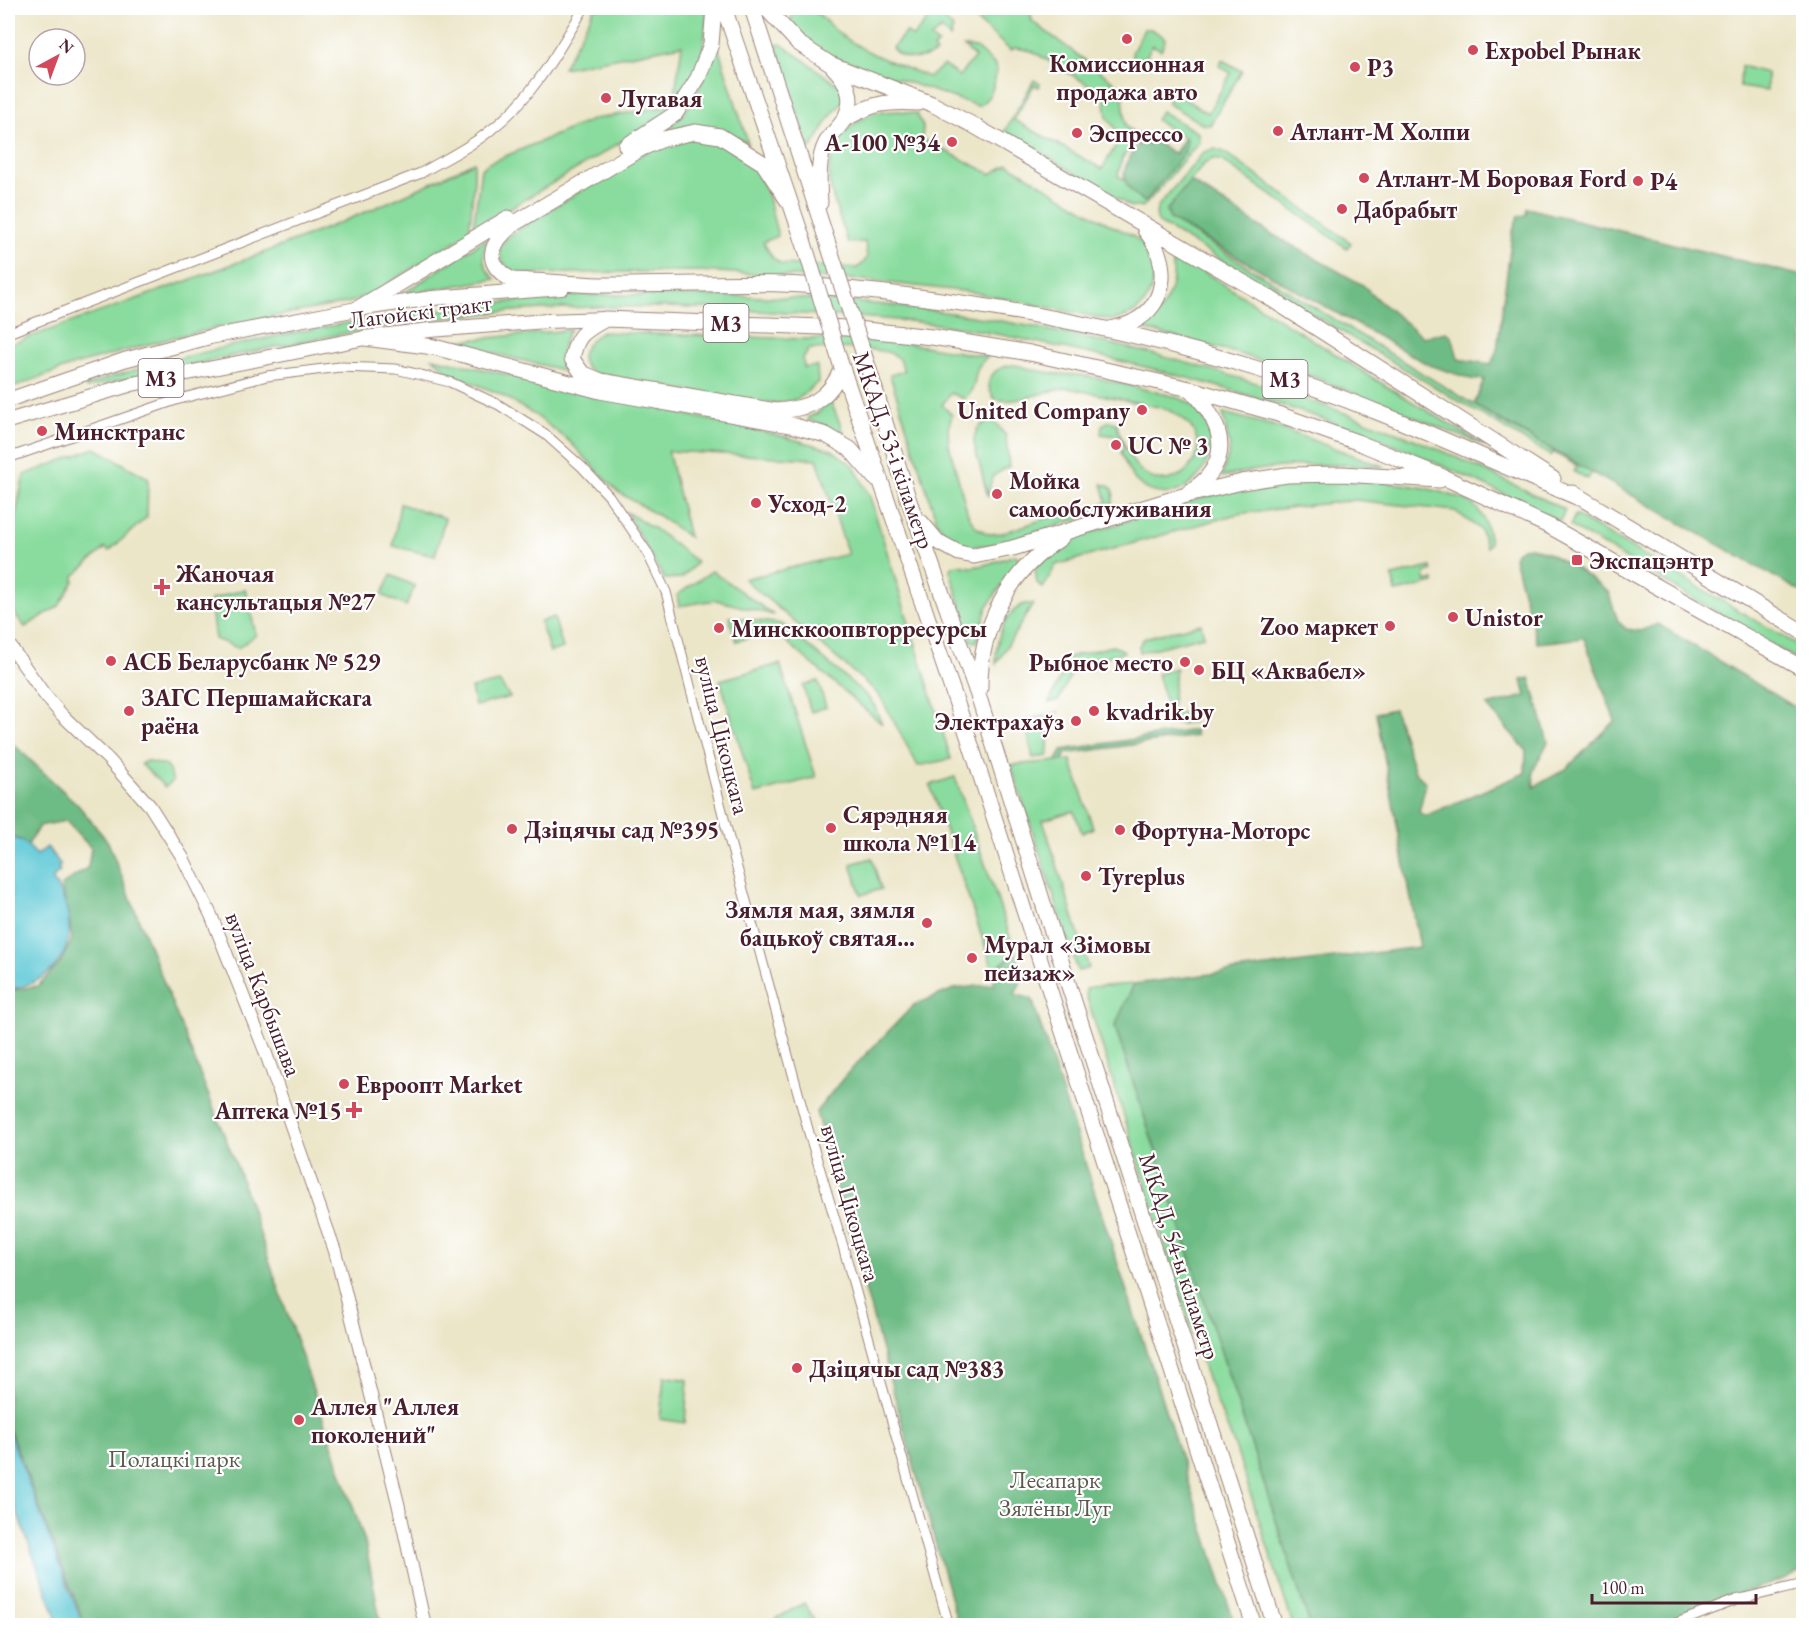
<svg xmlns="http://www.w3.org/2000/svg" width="1811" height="1633" font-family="'EB Garamond',serif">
<rect width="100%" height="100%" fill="#fff"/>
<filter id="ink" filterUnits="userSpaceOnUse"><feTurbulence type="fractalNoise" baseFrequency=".0167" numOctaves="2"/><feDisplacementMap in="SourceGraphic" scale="12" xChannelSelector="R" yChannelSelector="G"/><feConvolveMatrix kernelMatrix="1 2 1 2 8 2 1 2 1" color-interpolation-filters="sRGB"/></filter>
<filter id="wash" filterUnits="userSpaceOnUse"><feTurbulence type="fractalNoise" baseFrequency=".008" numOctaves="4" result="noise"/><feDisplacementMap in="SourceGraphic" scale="24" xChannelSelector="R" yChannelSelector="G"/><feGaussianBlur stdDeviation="1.35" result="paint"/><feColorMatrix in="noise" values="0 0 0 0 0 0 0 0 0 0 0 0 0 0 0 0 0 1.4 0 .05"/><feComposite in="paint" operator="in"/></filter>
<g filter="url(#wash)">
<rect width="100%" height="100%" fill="#ece6c9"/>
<path fill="#89dc9e" stroke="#6a7e64" stroke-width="1.5" d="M595,8H708L702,60L674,109L595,158L473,230L481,169L489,163L594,119L673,105L682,45L563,68Z
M963,8H1030L1032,21L1122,88L1126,127L1151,143L1133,144L1122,158L1118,176L1124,179L1145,201L1185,138L1156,120L1161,111L1198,133L1199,142L1147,203L1142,207H1131L1005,131L1034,80L1040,84L1039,87L1034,85L1014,120L1102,169L1121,137L1107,117L1104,94L1032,51L1016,48L1010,50Z
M801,9C820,10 821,18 835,30C863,53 896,64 929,77L944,65L959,76L975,57L964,47L976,48L996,66C996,82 993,98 978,106L833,57C821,51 796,37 792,24C791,23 792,15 792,14Z
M933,9L953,28L950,38L941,29L931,38L938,44L933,48L936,53C922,60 903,62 892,48L906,32L913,37L929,18L925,12Z
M1144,29H1151L1164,37L1165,40L1161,50L1152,45L1143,63L1134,58L1132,53Z
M781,44L841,87L844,100L830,117L812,147L809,148L777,49L776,45Z
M718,47L748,143L714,127H686L672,130L670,126C695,108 703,79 713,52Z
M1222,60L1242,71L1210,125L1202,124L1167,103L1173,92L1208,113L1231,73L1219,66Z
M1741,66L1767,73V91L1740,87Z
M899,111L917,114L923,127L922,139L991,174L1008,164C1041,184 1073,204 1107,223C1119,230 1137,235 1146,248C1154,260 1155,279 1150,292C1143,311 1129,317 1111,320L971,292L862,280L698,271L516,274C507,269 495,257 502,245C504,239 512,234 517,230C541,215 566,200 591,185C623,165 660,138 699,138C719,138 747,154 757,171C768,187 772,217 778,236L763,242L772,257L781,264L857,268C870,260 867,255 865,242L848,243C842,224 834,204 830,185C825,154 843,125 872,114C880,111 891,112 899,111Z
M1214,149L1224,152L1351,243L1347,248L1221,160L1212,159L1204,164L1167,210L1170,219L1505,424L1592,472L1588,479L1574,472L1577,466L1553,452L1551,456L1159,223C1155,217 1155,212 1159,205L1204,152Z
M474,162V180L469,233L375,292L351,302L259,319L175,337L74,365L8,389V345C164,288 325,237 474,162Z
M487,238C482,255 481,266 495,279L401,295Z
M1161,245L1381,383L1486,446L1311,376L1226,350L1142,329C1162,316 1178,285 1172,261C1170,255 1165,250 1161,245Z
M571,295C683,295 795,294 906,307C1073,327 1245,373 1401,434C1457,456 1511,483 1565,510L1560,521C1485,485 1409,448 1329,421C1253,395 1174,373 1095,355C1033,341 971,327 908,321C867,317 827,315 786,313C695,306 603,304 512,311C366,323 228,357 86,388L85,385C183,354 284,332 386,317C447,308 509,302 571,295Z
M570,330C561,343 560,357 566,371L446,342Z
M601,332L805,339L876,338L988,357C968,371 982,384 964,399L951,393L942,405L952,415L948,429L949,445L968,515L976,527L988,534L1003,533L1079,507L1081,510L1107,502L1102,484C1118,486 1115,501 1107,510L996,545L970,546L957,543L946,534L937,522L890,375L904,371C902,364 901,360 894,355C882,347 826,348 809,349L803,359L804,368L817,366L818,382L798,399L780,403L745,401L601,376C597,374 591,372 588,369C573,355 590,340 601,332Z
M433,358L782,436L832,450L854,466L870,497L951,759L918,766L881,698L873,689L744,579L848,554L817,459L668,451L689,537L659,516L618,492L569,441L535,415L500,394L451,374Z
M1014,365C1029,368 1044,373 1059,374C1068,375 1078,374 1086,376C1104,379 1122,384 1140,388C1156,392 1173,395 1188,402C1197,407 1202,414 1206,422C1227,465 1174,518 1136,481C1129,473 1125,463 1121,453L1124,447L1119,436L1101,434L1102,425L1110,421L1118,424L1117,427C1123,441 1128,458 1139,469C1176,507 1236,436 1163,408L1068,388C1044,390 1018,405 995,399C981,381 994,366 1014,365Z
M830,400L844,433L840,435L824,425L808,420V417L818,413Z
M1223,413L1274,426L1385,467C1326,463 1280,463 1222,477L1230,448Z
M989,421L995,422L1006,436L1009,467C989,476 992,477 988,497L974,444C974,433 977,425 989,421Z
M95,448L148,478L147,517L109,551L105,548L74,576V581L59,606L25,627C20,620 12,612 9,604C1,587 19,497 24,475Z
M1294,480C1347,481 1403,478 1453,496C1459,498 1466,499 1470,502C1483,511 1488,529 1490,543L1486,547L1481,530L1455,511L1355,500L1237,514L1056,565L1043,588L1037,583L1035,569L1054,548L1069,539L1221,492Z
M400,504L445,518L435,556L393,546Z
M626,512L655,529L697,562L682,578L664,579Z
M1575,515L1803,648V663L1570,526Z
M1016,555L1019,559L987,607L977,642L971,641L950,570C955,561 963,567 972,567C987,566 1002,559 1016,555Z
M1431,567L1432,571L1424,573L1426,582L1434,580V583L1396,592L1392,576Z
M712,571L774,615L716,600L679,606L677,595Z
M391,575L415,586L406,606L382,595Z
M245,589L256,635L238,648L215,639L210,600Z
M1024,604H1033L996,664C996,641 1001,615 1024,604Z
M554,617L563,648L550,652L540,622Z
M729,617L782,624L866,695L874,705L882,724L774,631L736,641Z
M1201,624L1204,636L1140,652L1139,646L1144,638Z
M1112,646L1121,649L1124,652L1075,665L1059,700L1049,703L1069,657Z
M780,664L816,777L755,794L720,680Z
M1176,668L1171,714L1192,712V722L1181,724L1165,720L1164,715L1168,710L1157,674Z
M818,681L826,707L811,712L803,686Z
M499,682L510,697L475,706L471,688Z
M1058,712C1050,728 1047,738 1048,756L1033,758L1025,721Z
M1071,760L1093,828L1082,833L1074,811L1043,820L1089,968L1078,971L1011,765Z
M146,761L167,766L173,781L165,787L141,764Z
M955,777L1016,954L993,969L930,785Z
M872,858L881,889L861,895L851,864Z
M1134,984L1115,1027L1310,1625H1293L1236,1449L1205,1373L1086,995V989L1091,987Z
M664,1376L688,1380L685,1423L660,1419Z
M804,1603L817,1625H765Z"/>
<path fill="#6ebc85" stroke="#5c6e58" stroke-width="1.5" d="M1185,138L1187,143L1184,153L1145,202C1117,184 1120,169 1139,144L1157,143L1175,154Z
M1190,181L1268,232L1363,285L1378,300L1423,337L1446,332L1452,336L1458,359L1491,364L1497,350L1512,234L1518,216L1526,215L1527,208L1803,276V593L1474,405L1484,379L1474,380L1429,365L1170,219L1167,210Z
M1531,547L1548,553L1577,569L1608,592L1618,621L1626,629L1640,631L1658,624L1803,712V1572L1655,1625H1310L1115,1026L1134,984L1420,947L1376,713L1394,709L1415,772L1426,783L1419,812L1425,816L1525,773L1526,750L1487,706L1526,696L1522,680L1530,678L1548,742L1533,771L1534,787L1566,769L1615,721L1584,638L1537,643L1514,558L1516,552L1522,548Z
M1195,730L1196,736L1065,754L1063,761H1057L1062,750Z
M8,739L79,806L108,842L239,1172L365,1542L381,1625H85L8,1426V991L38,986L60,963L72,939L68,912L61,886L88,867L91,848L66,821L39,826L28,845L18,839L8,835Z
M1016,954L1024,975L1015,994L1032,999L1235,1625H958L816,1112L845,1076L914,1005L954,989L994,984L993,969Z"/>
<path fill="#5cc8d5" stroke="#537480" stroke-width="1.5" d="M8,836L23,841L37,855L47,847L61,865L58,867L60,871L54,877L53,881C73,907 77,947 50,971C39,982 23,987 8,990Z
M8,1429L83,1625H59L8,1488Z"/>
</g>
<g filter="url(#ink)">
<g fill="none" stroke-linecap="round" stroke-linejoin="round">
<g stroke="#9b827a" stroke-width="11">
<path id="minor" d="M8,333L421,173C445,159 471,147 492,129C533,97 558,51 584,8
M8,458L176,400L267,376L340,367L396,369L450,382L499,405L545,434L582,467L609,496L647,552L666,592L730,842L809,1133L843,1246L949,1626
M1669,1626L1736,1600L1804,1584"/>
</g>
<g stroke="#9b827a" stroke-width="14">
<path id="secondary" d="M8,643L44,694L62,715L109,760L150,806L183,858L211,915L265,1051L335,1251L398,1503L425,1626"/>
</g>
<g stroke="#9b827a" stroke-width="16">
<path id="primary" d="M8,400L124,360L210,337L357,309L433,298L562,288
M8,421L132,384L365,338L430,330L547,321L605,319"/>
</g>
<g stroke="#9b827a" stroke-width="17">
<path id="trunk" d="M724,8L803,240
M752,8L827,241
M766,8L798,43L830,64L932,104L971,124L1265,295L1553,479
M845,119C873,103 886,101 919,103
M626,146L675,114L698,78L711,44L714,8
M788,201L763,163L720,136L695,132L663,139L642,148L515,223C492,241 480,262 512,280C541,281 571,284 600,285C675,286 752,280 827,287C971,300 1122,327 1261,370C1370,404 1474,454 1579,498
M820,203C819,185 817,160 826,143C830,135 838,129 843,121C856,101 849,83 833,67
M357,309L508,218
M1110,329C1118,327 1126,326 1133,322C1170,303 1169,259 1145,230
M365,338L434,347L600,391L791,425L826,435L850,449L875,478
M842,368C829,400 809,409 776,411L601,381L582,373L572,359C577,333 584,332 605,319L847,328L932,337L1030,353L1190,389L1275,413L1357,442L1443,477L1551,527L1804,669
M842,368L967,733L1254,1626
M870,373L908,498L980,701L1068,983L1275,1626
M1188,493C1195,488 1204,482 1209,475C1233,445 1213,411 1190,389
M1573,493L1804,633
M921,522L937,541L959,553L974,556L1013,548L1183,496L1242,482L1287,475L1342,474L1440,480
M980,689C979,627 1009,571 1061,538"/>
</g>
<use href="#minor" stroke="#fff" stroke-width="9"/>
<use href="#secondary" stroke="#fff" stroke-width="12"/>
<use href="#primary" stroke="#fff" stroke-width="14"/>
<use href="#trunk" stroke="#fff" stroke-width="15"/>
<g stroke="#9b827a" stroke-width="17" stroke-linecap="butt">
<path id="trunk-bridge" d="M803,240L842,368
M827,241L870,373"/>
</g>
<use href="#trunk-bridge" stroke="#fff" stroke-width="15"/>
</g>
</g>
<g fill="#d1495b" stroke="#fff" stroke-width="2">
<circle cx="1127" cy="39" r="6"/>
<circle cx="1473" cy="50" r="6"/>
<circle cx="1355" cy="67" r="6"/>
<circle cx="606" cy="98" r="6"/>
<circle cx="1278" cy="131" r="6"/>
<circle cx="1077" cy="133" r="6"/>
<circle cx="952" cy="142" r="6"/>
<circle cx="1364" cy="178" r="6"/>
<circle cx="1638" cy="181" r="6"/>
<circle cx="1342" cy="209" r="6"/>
<circle cx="1142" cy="410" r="6"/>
<circle cx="42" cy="431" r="6"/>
<circle cx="1116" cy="445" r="6"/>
<circle cx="997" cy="494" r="6"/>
<circle cx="756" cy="503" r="6"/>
<rect x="1571" y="554" width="12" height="12" rx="3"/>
<path d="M159 578h6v6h6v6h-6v6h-6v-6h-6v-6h6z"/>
<circle cx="1453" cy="617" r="6"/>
<circle cx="1390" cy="626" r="6"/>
<circle cx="719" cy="628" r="6"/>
<circle cx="111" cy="661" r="6"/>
<circle cx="1185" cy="662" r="6"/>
<circle cx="1199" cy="670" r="6"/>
<circle cx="129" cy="711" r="6"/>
<circle cx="1094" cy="711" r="6"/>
<circle cx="1076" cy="721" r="6"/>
<circle cx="831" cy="828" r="6"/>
<circle cx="512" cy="829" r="6"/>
<circle cx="1120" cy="830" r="6"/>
<circle cx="1086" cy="876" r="6"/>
<circle cx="927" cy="923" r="6"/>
<circle cx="972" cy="958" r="6"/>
<circle cx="344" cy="1084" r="6"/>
<path d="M351 1101h6v6h6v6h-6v6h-6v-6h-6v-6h6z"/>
<circle cx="797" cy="1368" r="6"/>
<circle cx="299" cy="1420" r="6"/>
</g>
<g text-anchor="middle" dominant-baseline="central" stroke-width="4.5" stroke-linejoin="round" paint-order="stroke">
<g fill="#fff" stroke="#80626b" stroke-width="1.5">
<rect x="703.5" y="304" width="45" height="38" rx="4.5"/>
<rect x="138.5" y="359" width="45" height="38" rx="4.5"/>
<rect x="1262.5" y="360" width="45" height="38" rx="4.5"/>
</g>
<g font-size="22" font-weight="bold" fill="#4a1f2b">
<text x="726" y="323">М3</text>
<text x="161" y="378">М3</text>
<text x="1285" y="379">М3</text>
</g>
<g font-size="24" font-weight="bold" fill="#4a1f2b" stroke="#fff" text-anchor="start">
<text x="1485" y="50">Expobel Рынак</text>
<text x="1127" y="63" text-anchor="middle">Комиссионная<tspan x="1127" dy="28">продажа авто</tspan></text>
<text x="1367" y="67">P3</text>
<text x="618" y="98">Лугавая</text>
<text x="1290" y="131">Атлант-М Холпи</text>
<text x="1089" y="133">Эспрессо</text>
<text x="940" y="142" text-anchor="end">А-100 №34</text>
<text x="1376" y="178">Атлант-М Боровая Ford</text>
<text x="1650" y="181">P4</text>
<text x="1354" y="209">Дабрабыт</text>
<text x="1130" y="410" text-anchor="end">United Company</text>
<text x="54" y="431">Минсктранс</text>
<text x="1128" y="445">UC № 3</text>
<text x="1009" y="480">Мойка<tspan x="1009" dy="28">самообслуживания</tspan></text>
<text x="768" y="503">Усход-2</text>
<text x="1589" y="560">Экспацэнтр</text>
<text x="176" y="573">Жаночая<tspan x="176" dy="28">кансультацыя №27</tspan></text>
<text x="1465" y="617">Unistor</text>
<text x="1378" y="626" text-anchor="end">Zoo маркет</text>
<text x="731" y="628">Минсккоопвторресурсы</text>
<text x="123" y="661">АСБ Беларусбанк № 529</text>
<text x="1173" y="662" text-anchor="end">Рыбное место</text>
<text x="1211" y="670">БЦ «Аквабел»</text>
<text x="141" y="697">ЗАГС Першамайскага<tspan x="141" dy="28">раёна</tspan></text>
<text x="1106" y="711">kvadrik.by</text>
<text x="1064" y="721" text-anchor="end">Электрахаўз</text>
<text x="843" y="814">Сярэдняя<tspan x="843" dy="28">школа №114</tspan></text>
<text x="524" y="829">Дзіцячы сад №395</text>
<text x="1132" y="830">Фортуна-Моторс</text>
<text x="1098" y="876">Tyreplus</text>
<text x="915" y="909" text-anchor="end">Зямля мая, зямля<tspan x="915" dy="28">бацькоў святая...</tspan></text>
<text x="984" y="944">Мурал «Зімовы<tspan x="984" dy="28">пейзаж»</tspan></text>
<text x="356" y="1084">Евроопт Market</text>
<text x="342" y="1110" text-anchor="end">Аптека №15</text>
<text x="809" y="1368">Дзіцячы сад №383</text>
<text x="311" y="1406">Аллея "Аллея<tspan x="311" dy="28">поколений"</tspan></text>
</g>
<g font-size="24" fill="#4a1f2b" stroke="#fff">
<text transform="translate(420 311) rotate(-7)">Лагойскі тракт</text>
<text transform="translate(894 450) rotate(71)">МКАД, 53-і кіламетр</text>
<text transform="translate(723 735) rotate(76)">вуліца Цікоцкага</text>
<text transform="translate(264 994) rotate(69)">вуліца Карбышава</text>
<text transform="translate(851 1203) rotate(74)">вуліца Цікоцкага</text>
<text transform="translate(1180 1256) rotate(72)">МКАД, 54-ы кіламетр</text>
</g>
<g font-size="24" fill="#5d584e" stroke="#fff">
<text x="174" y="1458">Полацкі парк</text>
<text x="1055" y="1479">Лесапарк<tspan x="1055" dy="28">Зялёны Луг</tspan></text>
</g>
</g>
<rect width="1811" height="1633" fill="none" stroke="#fff" stroke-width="30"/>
<g transform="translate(57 57) rotate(41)"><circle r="28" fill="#ffffff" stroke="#b7a5aa" stroke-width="1.5"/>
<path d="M0-4.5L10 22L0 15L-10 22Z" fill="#d1495b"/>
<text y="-9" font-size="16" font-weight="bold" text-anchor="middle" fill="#4a1f2b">N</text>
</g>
<path d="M1592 1594v9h164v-9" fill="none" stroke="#4a1f2b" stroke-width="3"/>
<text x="1601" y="1594" font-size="18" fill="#4a1f2b" stroke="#ffffff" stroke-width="4.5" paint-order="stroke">100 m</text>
</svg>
